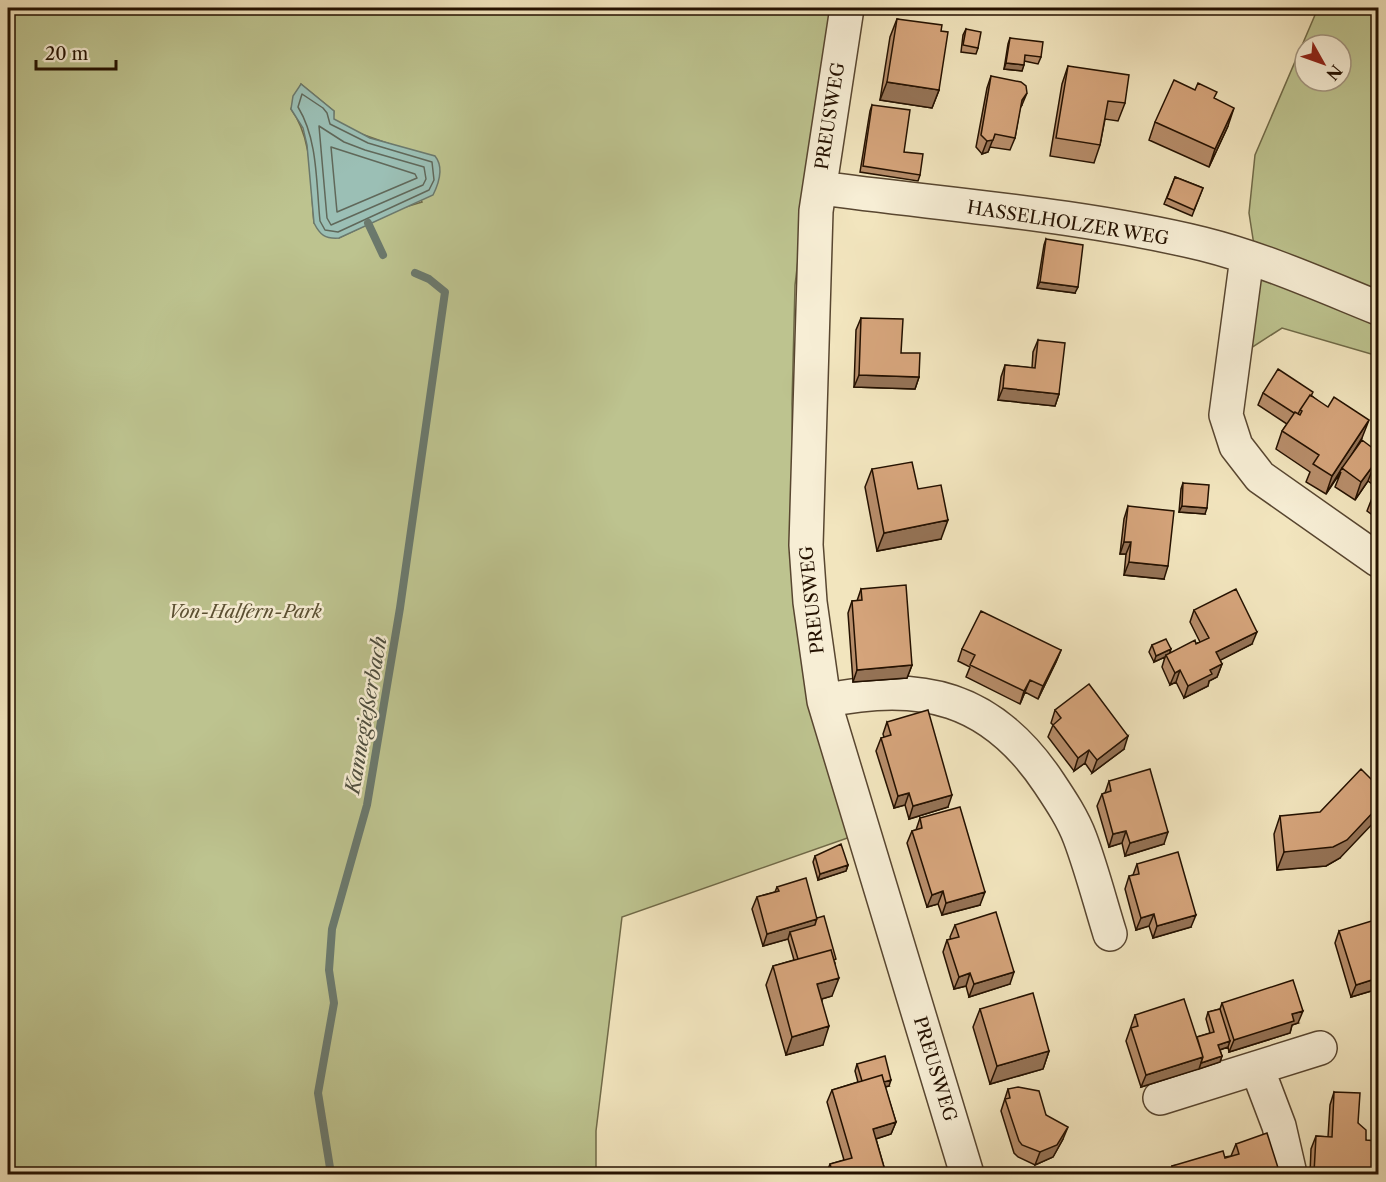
<svg xmlns="http://www.w3.org/2000/svg" width="1386" height="1182" font-family="'Libre Caslon Text',serif">
<rect width="100%" height="100%" fill="#f2e5be"/>
<filter id="stains"><feTurbulence type="fractalNoise" baseFrequency=".00333" numOctaves="4"/><feColorMatrix values="0 0 0 0 .2 0 0 0 0 .09 0 0 0 0 .02 0 0 0 .5 -.17"/></filter>
<radialGradient id="worn" r=".72"><stop offset=".6" stop-color="#630" stop-opacity="0"/><stop offset="1" stop-color="#630" stop-opacity=".3"/></radialGradient>
<path fill="#bdc38f" stroke="#706a48" stroke-width="1.5" fill-rule="evenodd" d="M8,8H833L806,193L795,285L792,404L794,575L856,835L622,917L596,1131V1174H8ZM301,84L334,111L333,119L350,130L393,145L422,202L402,208L339,238L314,223C310,186 314,140 291,109Z
M1318,8H1378V356L1282,328L1248,350L1258,271L1249,213L1255,155ZM1305,45H1341V81H1305Z"/>
<path fill="#9bbfb5" stroke="#6b796d" stroke-width="1.5" d="M301,84L334,111V119L370,138L435,156C444,167 439,183 433,195L339,238C325,239 320,235 314,223L307,145L303,128L291,109L293,96Z"/>
<g fill="none" stroke-linecap="round" stroke-linejoin="round">
<path stroke="#60685a" stroke-width="1.5" d="M302,94L323,108L327,113L330,124L368,143L432,162L434,180L429,190L338,232L325,230L320,221C316,182 318,140 298,107Z
M319,126L344,142L365,150L424,167L426,179L423,185L331,225L327,218Z
M331,147L415,174L417,178L337,212Z"/>
<path stroke="#6b796d" stroke-width="8" d="M368,223L383,255
M331,1174L318,1093L334,1003L329,970L332,929L367,805L400,608L445,292L429,279L415,273"/>
<g stroke="#584630" stroke-width="36">
<path id="minor" d="M847,8L816,211L806,545L810,602L824,701L967,1174
M820,188C947,205 1078,214 1203,244C1263,259 1321,285 1378,308
M1247,257L1226,415L1236,446L1260,477L1378,560
M824,701C921,680 992,697 1049,783C1061,801 1073,819 1080,838C1092,870 1100,902 1110,934
M1257,1068L1279,1126L1290,1174
M1160,1098L1320,1048"/>
</g>
<use href="#minor" stroke="#f7eed5" stroke-width="33"/>
</g>
<path fill="#b78d6a" stroke="#241100" stroke-width="1.5" d="M897,19L941,31L939,90L932,108L880,100L890,37Z
M966,29L978,48L976,54L961,52L963,35Z
M1010,38L1041,57L1038,64L1024,61L1022,71L1004,69L1008,44Z
M1068,66L1125,103L1118,121L1105,119L1100,145L1094,163L1050,156L1062,84Z
M991,76L1022,105L1020,108L1015,138L1010,150L990,147L988,152L982,154L976,147L987,88Z
M1214,99L1228,126L1209,167L1149,140L1155,122Z
M872,105L920,175L918,181L860,172L870,111Z
M1175,177L1203,188L1192,216L1164,204Z
M1046,239L1075,293L1037,288L1044,245Z
M861,318L901,353L919,377L915,389L854,387L856,330Z
M1038,340L1059,394L1055,406L998,400L1001,377L1005,365L1032,368L1033,352Z
M1263,393L1312,396L1362,438L1353,453L1378,452V451V519L1367,511L1374,493L1377,488L1368,481L1355,500L1335,487L1341,472L1326,494L1306,482L1310,472L1276,449L1282,431L1287,424L1258,405Z
M872,469L918,489L941,539L877,551L865,487Z
M1183,483L1205,514L1179,512L1181,489Z
M1128,506L1164,579L1124,575L1126,554H1120L1124,519Z
M861,589L912,665L907,678L853,682L848,613L852,601H857Z
M1194,610L1252,644L1220,660L1222,664L1217,677L1209,681L1208,686L1184,698L1176,682L1170,685L1162,667L1165,657L1154,662L1149,652L1152,645L1170,653L1200,642L1190,622Z
M962,649L1061,650L1056,662L1038,699L1025,692L1020,704L966,677L970,667L958,661Z
M1055,710L1124,749L1092,773L1085,763L1074,771L1048,737L1053,725L1051,723Z
M887,722L948,807L909,819L905,805L894,808L876,751L881,738L884,737L883,734Z
M1109,781L1164,844L1125,856L1122,843L1109,847L1097,806L1102,794L1105,793Z
M1280,816L1340,858L1326,866L1277,870L1274,834Z
M920,818L980,905L942,915L938,904L927,907L907,843L912,831L916,830Z
M815,856L848,865L846,871L818,880L813,862Z
M1137,864L1191,927L1153,938L1149,926L1136,930L1125,889L1129,876L1133,875Z
M777,887L817,918L835,963L832,996L822,999L823,1045L786,1055L766,985L773,966L794,960L788,939L763,946L752,909L757,897L775,892Z
M955,925L1010,984L969,997L966,986L954,989L943,952L947,940L951,939L950,937Z
M1339,931L1378,989L1351,997L1335,943Z
M1222,1003L1298,1023L1292,1025L1290,1033L1229,1052L1228,1047L1220,1050L1222,1056L1220,1062L1141,1087L1126,1041L1135,1015L1197,1037L1210,1033L1206,1019L1208,1012L1220,1009Z
M980,1009L1049,1051L1043,1069L990,1084L973,1027Z
M857,1064L889,1086L885,1087L896,1122L891,1134L876,1139L886,1174H826L830,1164L844,1160L827,1102L832,1090L858,1082L855,1071Z
M1008,1089L1046,1115L1063,1139L1053,1157L1035,1165L1018,1157L1014,1153L1001,1111Z
M1334,1092L1358,1123L1366,1140L1378,1174H1310L1311,1149L1316,1136L1328,1137L1330,1105Z
M1236,1144L1280,1174H1169L1172,1166L1231,1156Z"/>
<path fill="#957356" stroke="#241100" stroke-width="1.5" d="M1006,63L1024,65L1022,71L1004,69Z
M887,82L939,90L932,108L880,100Z
M1027,93L1022,105L1017,112L1022,100Z
M1234,108L1228,126L1209,167L1215,149Z
M995,134L988,152L982,154L987,141Z
M1040,282L1078,287L1075,293L1037,288Z
M859,375L919,377L915,389L854,387Z
M1003,388L1059,394L1055,406L998,400Z
M1369,420L1362,438L1343,469L1342,468L1326,494L1332,476Z
M1375,463L1368,481L1355,500L1361,482Z
M1182,506L1207,508L1205,514L1179,512Z
M948,520L941,539L877,551L884,533Z
M1124,542H1131L1126,554H1120Z
M1129,562L1168,566L1164,579L1124,575Z
M1257,632L1252,644L1211,665L1216,652Z
M1171,649L1169,655H1166L1165,657L1154,662L1156,656Z
M1061,650L1056,662L1038,699L1043,686Z
M1222,664L1217,677L1209,681L1208,686L1184,698L1188,686L1210,670Z
M912,665L907,678L853,682L857,670Z
M1180,670L1176,682L1170,685L1175,673Z
M1030,680L1020,704L1024,691Z
M1128,736L1124,749L1092,773L1097,760Z
M1089,750L1085,763L1074,771L1078,758Z
M909,793L905,805L894,808L898,796Z
M952,795L948,807L909,819L913,806Z
M1378,807V818L1340,858L1326,866L1277,870L1284,852Z
M1126,831L1122,843L1109,847L1113,834Z
M1168,832L1164,844L1125,856L1130,843Z
M848,865L846,871L818,880L820,874Z
M943,891L938,904L927,907L932,895Z
M985,892L980,905L942,915L946,903Z
M1154,914L1149,926L1136,930L1141,918Z
M1196,915L1191,927L1153,938L1157,926Z
M817,919L813,932H790L788,939L763,946L767,934Z
M1014,972L1010,984L969,997L974,984Z
M970,973L966,986L954,989L959,977Z
M839,978L832,996L811,1002L817,984Z
M1378,978V989L1351,997L1356,985Z
M1303,1011L1298,1023L1292,1025L1290,1033L1229,1052L1234,1040L1292,1014Z
M829,1026L823,1045L786,1055L792,1037Z
M1230,1041L1228,1047L1216,1051L1218,1045Z
M1049,1051L1043,1069L990,1084L997,1066Z
M1222,1056L1220,1062L1199,1069L1201,1063Z
M1203,1057L1199,1069L1141,1087L1146,1075Z
M891,1080L889,1086L861,1092L863,1086Z
M896,1122L891,1134L869,1141L873,1129Z
M1068,1127L1063,1139L1053,1157L1035,1165L1040,1152Z
M1314,1173L1360,1174H1313Z"/>
<path fill="#d5a47b" stroke="#241100" stroke-width="1.5" d="M897,19L942,25L941,31L948,32L939,90L887,82Z
M966,29L981,32L978,48L963,45Z
M1010,38L1043,42L1041,57L1025,55L1024,65L1006,63Z
M1068,66L1129,75L1125,103L1108,101L1100,145L1056,138Z
M991,76L1021,82L1026,86L1027,93L1022,100L1015,138L995,134L993,140L987,141L981,135Z
M1174,80L1195,90L1198,83L1217,92L1214,98L1234,108L1215,149L1155,122Z
M872,105L910,110L904,152L923,154L920,175L863,166Z
M1175,177L1203,188L1194,210L1167,198Z
M1046,239L1083,245L1078,287L1040,282Z
M861,318L903,319L901,353H920L919,377L859,375Z
M1038,340L1065,343L1059,394L1003,388L1005,365L1035,368Z
M1278,369L1313,392L1311,396L1310,395L1300,410L1298,414L1295,412L1294,413L1263,393Z
M1310,395L1328,407L1334,397L1369,420L1332,476L1313,464L1319,455L1282,431L1295,412L1300,415L1302,411L1300,410Z
M1362,440L1378,452V451V466L1375,463L1361,482L1342,468Z
M912,462L918,489L941,485L948,520L884,533L872,469Z
M1183,483L1209,485L1207,508L1182,506Z
M1378,486V496L1374,493Z
M1128,506L1174,511L1168,566L1129,562L1131,542H1124Z
M906,585L912,665L857,670L852,601L862,600L861,589Z
M1236,589L1257,632L1216,652L1222,664L1210,670L1212,674L1188,686L1180,670L1175,673L1166,655L1195,640L1196,644L1209,638L1194,610Z
M981,611L1061,650L1043,686L1030,680L1024,691L970,665L975,655L962,649Z
M1166,639L1171,649L1156,656L1152,645Z
M1089,684L1128,736L1097,760L1089,750L1078,758L1053,725L1061,718L1055,710Z
M928,710L952,795L913,806L909,793L898,796L881,738L891,735L887,722Z
M1150,769L1168,832L1130,843L1126,831L1113,834L1102,794L1111,791L1109,781Z
M1361,769L1378,786V807L1347,840L1333,847L1284,852L1280,816L1320,812Z
M960,807L985,892L946,903L943,891L932,895L912,831L922,828L920,818Z
M841,844L848,865L820,874L815,856Z
M1178,852L1196,915L1157,926L1154,914L1141,918L1129,876L1139,874L1137,864Z
M806,878L817,919L767,934L757,897L779,891L777,887Z
M996,912L1014,972L974,984L970,973L959,977L947,940L959,937L955,925Z
M824,916L836,959L834,960L831,950L798,959L790,932L815,925L817,918Z
M1378,919V978L1356,985L1339,931Z
M831,950L839,978L817,984L829,1026L792,1037L773,966Z
M1293,980L1303,1011L1292,1014L1294,1021L1234,1040L1222,1003Z
M1033,993L1049,1051L997,1066L980,1009Z
M1184,999L1203,1057L1146,1075L1131,1028L1138,1026L1135,1015Z
M1220,1009L1230,1041L1218,1045L1222,1056L1201,1063L1203,1057L1197,1037L1214,1032L1208,1012Z
M885,1056L891,1080L884,1082L882,1075L862,1081L857,1064Z
M882,1075L896,1122L873,1129L886,1174H833L830,1164L852,1158L832,1090Z
M1018,1087L1039,1091L1046,1115L1068,1127L1057,1145L1040,1152L1022,1145L1019,1141L1005,1099L1010,1098L1008,1089Z
M1334,1092L1360,1093L1358,1123L1366,1130V1140L1378,1141V1174L1314,1173L1316,1136L1332,1137Z
M1267,1133L1280,1174H1175L1172,1166L1223,1151L1225,1158L1239,1154L1236,1144Z"/>
<g text-anchor="middle" dominant-baseline="central" stroke-width="5" stroke-linejoin="round" paint-order="stroke">
<g font-size="18" fill="#241100" stroke="#f7eed5">
<text transform="translate(830 116) rotate(-81)">PREUSWEG</text>
<text transform="translate(1068 223) rotate(9)">HASSELHOLZER WEG</text>
<text transform="translate(812 600) rotate(-96)">PREUSWEG</text>
<text transform="translate(935 1069) rotate(73)">PREUSWEG</text>
</g>
<g font-size="18" font-style="italic" fill="#5a4f32" stroke="#f7eed5">
<text x="245" y="612">Von-Halfern-Park</text>
</g>
<g font-size="20" font-style="italic" fill="#4e4e3f" stroke="#f7eed5">
<text transform="translate(366 715) rotate(-80)">Kannegießerbach</text>
</g>
</g>
<rect width="1386" height="1182" fill="none" stroke="#f2e5be" stroke-width="30"/>
<rect x="9" y="9" width="1368" height="1164" fill="none" stroke="#241100" stroke-width="3"/>
<rect x="15" y="15" width="1356" height="1152" fill="none" stroke="#241100" stroke-width="1.5"/>
<g transform="translate(1323 63) rotate(130)"><circle r="28" fill="#f7eed5" stroke="#a39680" stroke-width="1.5"/>
<path d="M0-4.5L10 22L0 15L-10 22Z" fill="#8f2418"/>
<text y="-9" font-size="16" font-weight="bold" text-anchor="middle" fill="#241100">N</text>
</g>
<path d="M36 60v9h80v-9" fill="none" stroke="#241100" stroke-width="3"/>
<text x="45" y="60" font-size="18" fill="#241100" stroke="#f7eed5" stroke-width="4.5" paint-order="stroke">20 m</text>
<rect width="100%" height="100%" filter="url(#stains)"/>
<rect width="100%" height="100%" fill="url(#worn)"/>
</svg>
